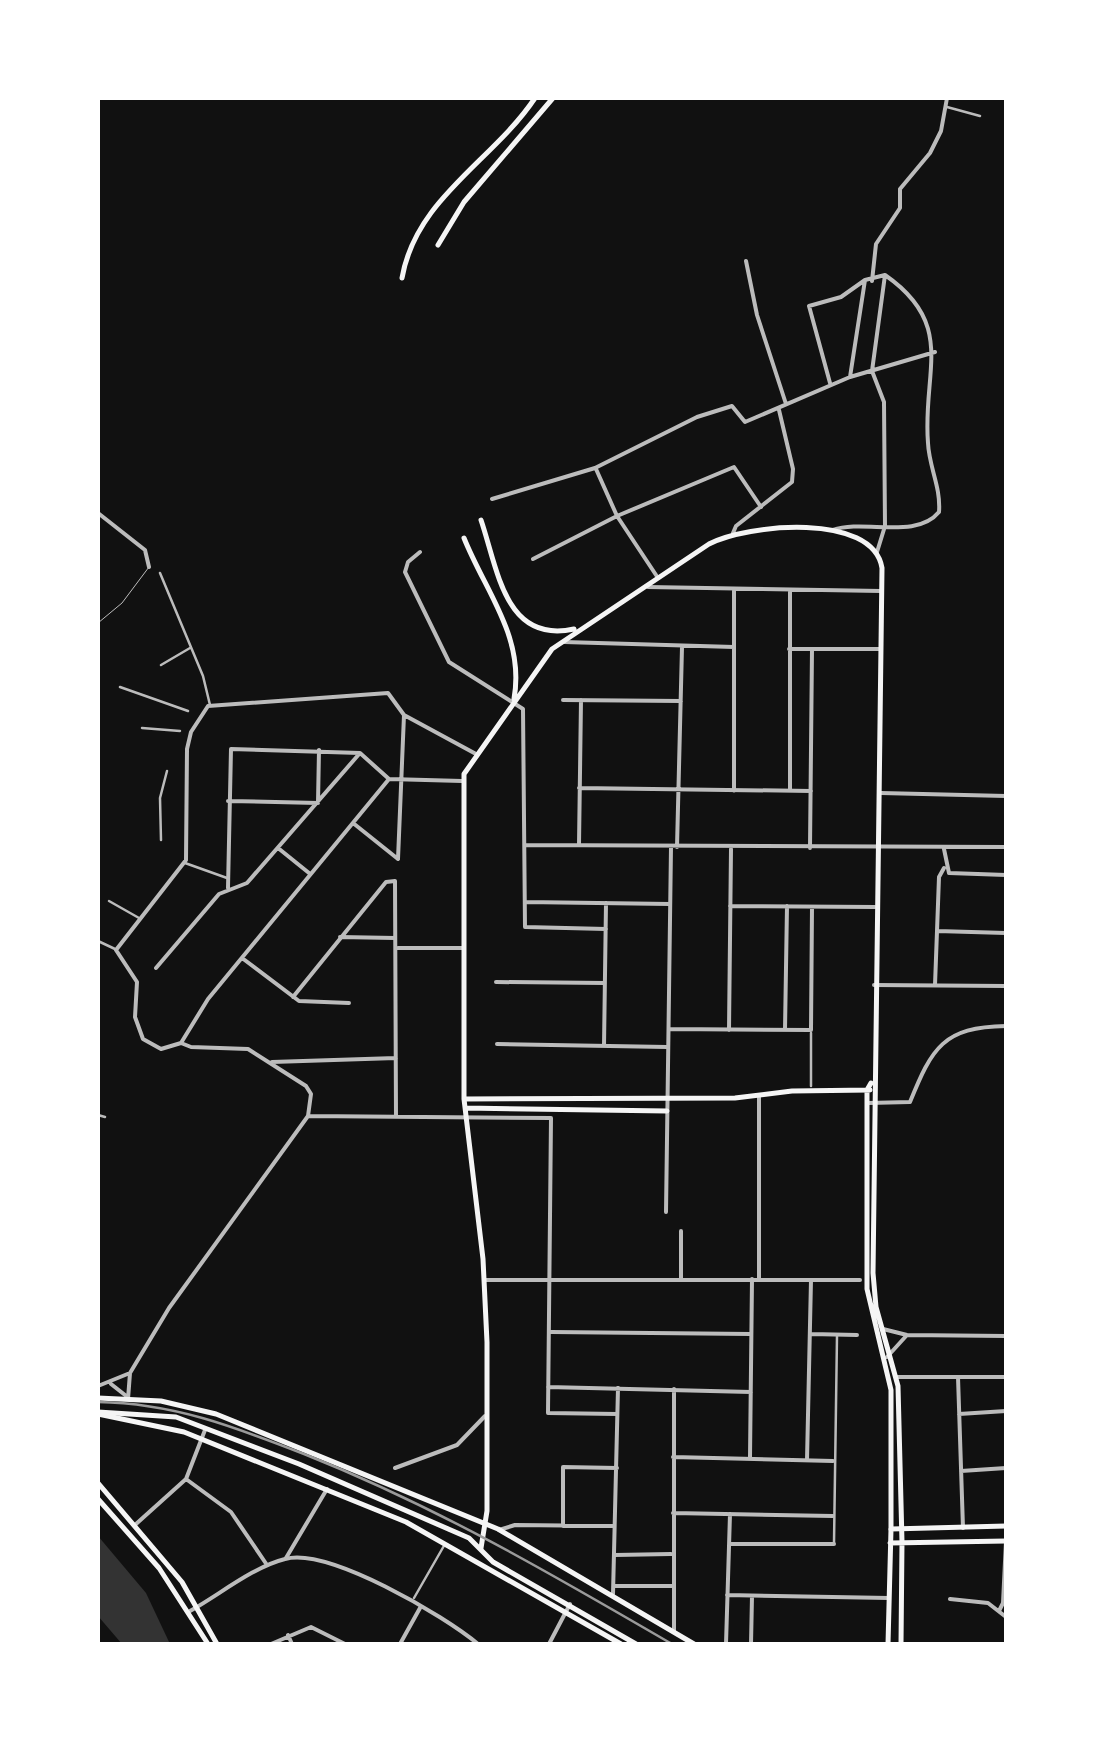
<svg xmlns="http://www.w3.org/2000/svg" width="1104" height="1742" font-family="'Titillium Web',sans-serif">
<rect width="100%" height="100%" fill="#111"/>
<path fill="#333" d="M98,1536L146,1593L170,1644H122L98,1616Z"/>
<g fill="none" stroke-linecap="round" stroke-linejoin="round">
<path stroke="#bcbcbc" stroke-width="1" d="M98,623L122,603L149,567"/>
<path stroke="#bcbcbc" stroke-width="2.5" d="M947,107L980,116
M160,573L203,676L210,705
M161,665L190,648
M120,687L188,711
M142,728L180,731
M161,840L160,798L167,771
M185,863L227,878
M109,901L139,918
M98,941L115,949
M98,988V1007
M811,1033V1086
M98,1115L105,1117
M834,1543L837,1336
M414,1598L445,1544"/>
<path stroke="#bcbcbc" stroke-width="4" d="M746,261L757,315L786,404
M885,275L872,371L884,402L885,526
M872,281L876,244L900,208V189L930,153L941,131L947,98
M850,377L865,280
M830,383L809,306L841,297L865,280L885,275
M596,469L617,516L658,578
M492,499L595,468L697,417L732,406L745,422L850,377L935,352
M98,513L145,550L149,567
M833,530C864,519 916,540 939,512C941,487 929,467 928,443C922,372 957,325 885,275
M733,533L736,526L792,482L793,469L779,410
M420,552L408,562L405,572L449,662L523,709L525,927L606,929
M877,552L885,526
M533,559L617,516L734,467L761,507
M648,587L881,591
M734,590V791
M564,642L734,647
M789,649H879
M563,700L681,701
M579,788L811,791
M790,791V592
M881,793L1006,796
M228,801L318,803L319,750
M353,823L398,859
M525,845L1006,847
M579,845L581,700
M677,847L682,647
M278,848L309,873
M810,848L812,649
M944,849L949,873L1006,875
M398,859L404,715
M228,888L231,749L360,753L389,779
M525,902L670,904
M730,906L875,907
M937,931L1006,933
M340,937L395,938
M398,948H462
M242,958L299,1001L349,1003
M156,968L219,894L247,883L360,753
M496,982L605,983
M874,985L1006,986
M935,985L939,877L944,868
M293,997L386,882L395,881L396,1117
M669,1029L811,1030L812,907
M729,1030L731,849
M785,1030L787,906
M181,1043L161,1049L143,1039L135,1017L137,982L116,950L186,860L187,749L191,732L208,706L388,693L404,715L476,754
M181,1043L208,999L389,779L462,781
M497,1044L667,1047
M604,1046L606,903
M272,1062L396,1058
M759,1095V1279
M868,1103L910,1102C932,1048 943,1027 1006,1026
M308,1116L551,1118L548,1413L617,1414
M666,1212L671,847
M681,1231V1279
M484,1280H860
M551,1332L751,1334
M811,1334L857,1335
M896,1377H1006
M958,1377L963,1528
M111,1384L125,1395
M98,1386L130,1373
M548,1387L751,1392
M674,1389V1631
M128,1399L130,1373L169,1308L308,1116L311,1094L306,1086L248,1049L191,1047L181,1043
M959,1414L1006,1411
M673,1457L833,1461
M750,1457L752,1279
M807,1460L811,1280
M395,1468L457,1445L485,1416
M961,1471L1006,1468
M186,1479L231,1512L267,1565
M673,1513L833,1516
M136,1524L186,1479L205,1430
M563,1526V1467L617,1468
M499,1530L515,1525L614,1526
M729,1544H834
M615,1555L671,1554
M286,1558L327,1489
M613,1586H673
M613,1594L618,1388
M727,1595L889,1598
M950,1599L988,1603L1006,1617
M999,1611L1003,1603L1006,1541
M288,1635L292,1644
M271,1644L311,1627L345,1644
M400,1644L420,1608
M549,1644L570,1604
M726,1644L730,1514
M751,1644L752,1596"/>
<path stroke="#bcbcbc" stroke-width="4" d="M883,1329L907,1335L1006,1336
M887,1357L907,1335
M190,1611C219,1595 253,1567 285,1559C328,1547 445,1616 478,1644"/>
<path stroke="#f5f5f5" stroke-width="5" d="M438,245L464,202L553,98
M402,278C416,198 493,161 535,98
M481,520C498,570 505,644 574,629
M464,538C486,593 525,637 514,699
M871,1083L867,1090V1289L891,1390V1529
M464,1099L735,1098L792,1091L870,1090
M465,1108L667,1111
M98,1414L184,1432L406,1522L621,1644
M481,1548L487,1511V1342L483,1259L464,1099V774L552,649L709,544C747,524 873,512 882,568L873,1273L876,1307L898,1386L902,1542"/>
<path stroke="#f5f5f5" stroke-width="5" d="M98,1398L161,1401L216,1414L498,1529L694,1644
M98,1412L176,1417L299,1464L469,1538L493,1562L636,1644
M98,1483L182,1582L217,1644
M98,1499L159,1568L208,1644
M890,1543L1006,1541
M888,1644L891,1529L1006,1526
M901,1644L902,1542"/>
<path stroke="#9a9a9a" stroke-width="2.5" d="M98,1402C173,1403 235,1427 304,1454C437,1507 550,1573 672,1644"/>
</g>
<rect width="1104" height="1742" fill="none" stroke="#ffffff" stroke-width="200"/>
</svg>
